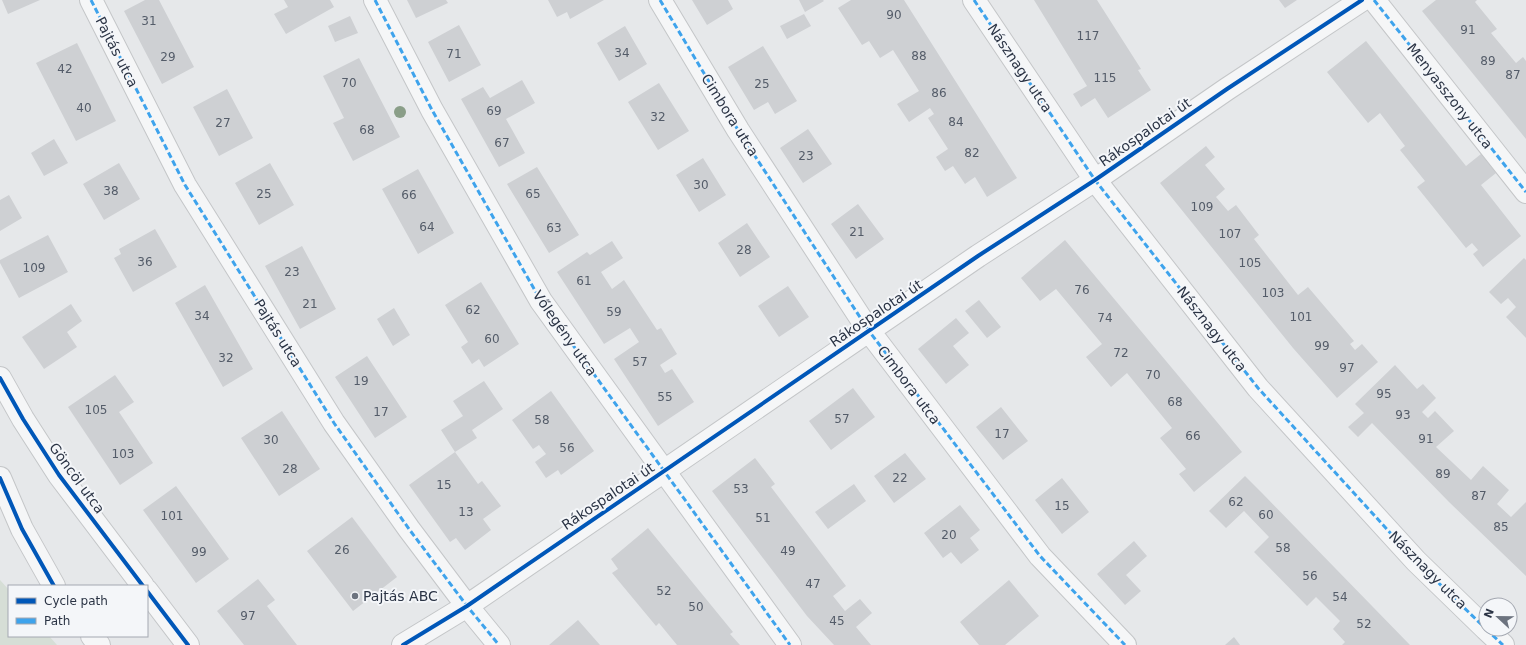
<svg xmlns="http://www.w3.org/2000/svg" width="1526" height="645" font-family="'DejaVu Sans',sans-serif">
<rect width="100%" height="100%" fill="#e6e8ea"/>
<path fill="#d6ded6" d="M0,580L9,590V636H49L57,645H0Z"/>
<path fill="#ced0d3" d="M2,0H40L8,14Z
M145,0H159L194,67L162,84L124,11Z
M284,0H330L334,7L286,34L274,14L288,7Z
M407,0H446L448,3L416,18Z
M548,0H604L570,19L567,12L557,17Z
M692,0H728L733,9L707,25Z
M799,0H823L824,1L805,12Z
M851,0H904L1017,178L987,197L975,177L965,184L953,166L945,171L936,157L948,149L928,118L934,114L930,108L909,122L897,104L919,91L893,50L880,58L869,41L862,45L838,8Z
M1034,0H1097L1141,69L1138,70L1151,90L1108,118L1095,98L1081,107L1073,94L1087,86Z
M1279,0H1297L1285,8Z
M1436,0H1477L1475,2L1497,29L1491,33L1516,63L1523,57L1526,61V139L1422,11Z
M804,14L811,26L787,39L780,26Z
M350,16L358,33L335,42L328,26Z
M459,25L481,65L449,82L428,42Z
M625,26L647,64L619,81L597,43Z
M1366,41L1466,166L1481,154L1496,173L1481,185L1521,236L1483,267L1473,254L1478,250L1472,243L1466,248L1417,187L1425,181L1400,150L1405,146L1380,113L1368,123L1327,72Z
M77,43L116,121L76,141L36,63Z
M763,46L797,101L775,114L768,102L754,110L728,67Z
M359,58L400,137L353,161L333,123L344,118L323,76Z
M522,80L535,103L506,119L525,153L499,167L461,99L483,87L490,98Z
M659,83L689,131L658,150L628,102Z
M227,89L253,138L219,156L193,107Z
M808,129L832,164L803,183L780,148Z
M54,139L68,163L44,176L31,153Z
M1206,146L1215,157L1205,165L1225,189L1216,197L1228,211L1236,205L1259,235L1254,239L1298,295L1308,287L1354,341L1350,344L1355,350L1362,344L1378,362L1337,398L1293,348L1160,183Z
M703,158L726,195L699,212L676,175Z
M119,163L140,199L104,220L83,184Z
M270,163L294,205L259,225L235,183Z
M537,167L579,235L549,253L507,184Z
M418,169L454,233L418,254L382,189Z
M9,195L22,218L0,231V200Z
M858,204L884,239L856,259L831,224Z
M747,223L770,257L740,277L718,243Z
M155,229L177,267L133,292L114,258L121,254L119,249Z
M48,235L68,272L19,298L0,263V260Z
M1065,240L1242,452L1194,492L1179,474L1186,469L1160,438L1172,428L1127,373L1111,387L1086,357L1102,344L1056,289L1040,301L1021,278Z
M612,241L623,258L601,272L612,289L624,280L657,330L661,328L677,354L660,365L665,373L672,369L694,402L658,426L614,359L639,342L630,328L604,344L557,272L587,252L590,255Z
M302,246L336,309L300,329L265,266Z
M1524,258L1526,260V338L1506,317L1516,307L1508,298L1501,304L1489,292Z
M481,282L519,344L484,367L479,359L472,364L461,347L468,342L445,305Z
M205,285L253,369L223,387L175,303Z
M788,286L809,317L779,337L758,306Z
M979,300L1001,327L987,338L965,311Z
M71,304L82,321L67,332L77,347L44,369L22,337Z
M394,308L410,335L393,346L377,319Z
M956,318L969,333L953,346L969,365L946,384L918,349Z
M367,356L407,417L375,438L335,377Z
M1395,365L1417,389L1423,384L1436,398L1422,412L1428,418L1435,411L1454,431L1436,447L1471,480L1483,466L1509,490L1497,504L1511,517L1526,502V576L1449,502L1372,423L1358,437L1348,427L1364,413L1355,404Z
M115,375L134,402L119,412L153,463L120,485L68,407Z
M484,381L503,409L472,430L477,438L455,452L478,484L482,481L501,506L483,519L491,530L465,550L456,538L450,542L409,485L455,452L441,430L463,416L453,401Z
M853,388L875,417L831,450L809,421Z
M551,391L594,451L561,475L558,470L546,478L535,462L546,454L539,445L533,449L512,420Z
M1001,407L1028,441L1003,460L976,427Z
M282,411L320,469L279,496L241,438Z
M905,453L926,479L894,503L874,476Z
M755,458L775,484L771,487L846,586L833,596L845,611L860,599L872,613L856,627L871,645H834L807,616L712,491Z
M1245,476L1262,493L1410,645H1342L1345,642L1333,629L1340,621L1316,597L1307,606L1254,552L1269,537L1244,511L1226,528L1209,511Z
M1062,478L1089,512L1062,534L1035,500Z
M854,484L866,501L828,529L815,512Z
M176,486L229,559L196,583L143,510Z
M960,505L980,530L970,538L979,550L961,564L951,552L943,558L924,533Z
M352,517L397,577L353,611L307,551Z
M648,528L733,632L730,634L740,645H677L659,623L656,626L612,573L618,569L611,559Z
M1134,541L1147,556L1126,575L1141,591L1125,605L1097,574Z
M258,579L275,600L267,606L297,645H244L217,611Z
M1009,580L1039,616L1005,645H979L960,622Z
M578,620L600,645H549Z
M1234,637L1240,645H1225Z"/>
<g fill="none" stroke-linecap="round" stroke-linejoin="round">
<g stroke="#c4c6c8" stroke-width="24">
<path id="minor" d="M91,0L185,185L334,423L409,529L467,606L499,645
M375,0L432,110L541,301L790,645
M660,0L738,130L869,331L1040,556L1125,645
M974,0L1095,180L1258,388L1416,561L1486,629
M1374,0L1526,192
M1486,629L1503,645
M403,645L467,606L978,256L1095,180L1227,89L1362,0"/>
</g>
<g stroke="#c4c6c8" stroke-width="24">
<path id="tertiary" d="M0,378L23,419L59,475L143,586
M0,478L22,529L54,586
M147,591L188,645
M92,636L99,645"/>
</g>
<use href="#minor" stroke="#f5f6f7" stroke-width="22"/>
<use href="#tertiary" stroke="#f5f6f7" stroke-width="22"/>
<path stroke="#3ea3ec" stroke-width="3" stroke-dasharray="6 3" stroke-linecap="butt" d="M91,0L185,185L334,423L409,529L467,606L499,645
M375,0L432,110L541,301L790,645
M660,0L738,130L869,331L1040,556L1125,645
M974,0L1095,180L1258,388L1416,561L1486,629
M1374,0L1526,192
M1486,629L1503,645"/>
<g stroke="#f4f6f9" stroke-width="6">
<path id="cycleway" d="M0,378L23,419L59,475L143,586
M0,478L22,529L54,586
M147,591L188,645
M403,645L467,606L978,256L1095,180L1227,89L1362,0"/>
</g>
<use href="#cycleway" stroke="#0057b8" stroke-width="4"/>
</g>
<circle fill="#8a9e88" cx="400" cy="112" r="6"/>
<circle fill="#6c737f" stroke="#f4f6f9" stroke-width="1.5" cx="355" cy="596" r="4"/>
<g text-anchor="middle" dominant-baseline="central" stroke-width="4" stroke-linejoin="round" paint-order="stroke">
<g font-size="12" fill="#545c69">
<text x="894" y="15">90</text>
<text x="149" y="21">31</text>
<text x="1468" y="30">91</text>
<text x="1088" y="36">117</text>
<text x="622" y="53">34</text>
<text x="454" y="54">71</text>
<text x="919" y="56">88</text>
<text x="168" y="57">29</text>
<text x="1488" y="61">89</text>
<text x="65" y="69">42</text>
<text x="1513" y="75">87</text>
<text x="1105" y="78">115</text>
<text x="349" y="83">70</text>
<text x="762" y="84">25</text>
<text x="939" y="93">86</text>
<text x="84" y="108">40</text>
<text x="494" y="111">69</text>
<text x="658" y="117">32</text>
<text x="956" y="122">84</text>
<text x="223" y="123">27</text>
<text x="367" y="130">68</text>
<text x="502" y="143">67</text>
<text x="972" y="153">82</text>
<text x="806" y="156">23</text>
<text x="701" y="185">30</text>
<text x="111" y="191">38</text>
<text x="264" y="194">25</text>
<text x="533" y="194">65</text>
<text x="409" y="195">66</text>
<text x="1202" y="207">109</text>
<text x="427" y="227">64</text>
<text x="554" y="228">63</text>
<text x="857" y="232">21</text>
<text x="1230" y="234">107</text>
<text x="744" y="250">28</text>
<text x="145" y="262">36</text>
<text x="1250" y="263">105</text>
<text x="34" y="268">109</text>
<text x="292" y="272">23</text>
<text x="584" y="281">61</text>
<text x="1082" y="290">76</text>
<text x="1273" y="293">103</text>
<text x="310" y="304">21</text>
<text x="473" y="310">62</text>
<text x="614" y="312">59</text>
<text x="202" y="316">34</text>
<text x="1301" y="317">101</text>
<text x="1105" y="318">74</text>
<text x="492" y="339">60</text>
<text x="1322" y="346">99</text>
<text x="1121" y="353">72</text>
<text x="226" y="358">32</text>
<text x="640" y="362">57</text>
<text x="1347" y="368">97</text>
<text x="1153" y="375">70</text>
<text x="361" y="381">19</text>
<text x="1384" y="394">95</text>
<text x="665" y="397">55</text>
<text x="1175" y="402">68</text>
<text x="96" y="410">105</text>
<text x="381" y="412">17</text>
<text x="1403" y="415">93</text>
<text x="842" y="419">57</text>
<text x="542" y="420">58</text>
<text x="1002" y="434">17</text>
<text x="1193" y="436">66</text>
<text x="1426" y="439">91</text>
<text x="271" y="440">30</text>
<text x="567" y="448">56</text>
<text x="123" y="454">103</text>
<text x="290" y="469">28</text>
<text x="1443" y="474">89</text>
<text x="900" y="478">22</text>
<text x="444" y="485">15</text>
<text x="741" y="489">53</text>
<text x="1479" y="496">87</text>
<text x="1236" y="502">62</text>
<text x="1062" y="506">15</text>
<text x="466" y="512">13</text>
<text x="1266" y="515">60</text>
<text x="172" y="516">101</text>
<text x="763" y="518">51</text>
<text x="1501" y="527">85</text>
<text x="949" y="535">20</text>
<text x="1283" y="548">58</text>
<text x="342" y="550">26</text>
<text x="788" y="551">49</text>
<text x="199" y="552">99</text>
<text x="1310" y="576">56</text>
<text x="813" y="584">47</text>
<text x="664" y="591">52</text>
<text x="1340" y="597">54</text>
<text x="696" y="607">50</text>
<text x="248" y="616">97</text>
<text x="837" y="621">45</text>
<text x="1364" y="624">52</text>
</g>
<g font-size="14" fill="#2b3445" stroke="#f4f6f9">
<text transform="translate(117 52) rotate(63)">Pajtás utca</text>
<text transform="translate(1020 68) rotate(56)">Násznagy utca</text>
<text transform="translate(1450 96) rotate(52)">Menyasszony utca</text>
<text transform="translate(730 115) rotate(58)">Cimbora utca</text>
<text transform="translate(1145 132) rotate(-35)">Rákospalotai út</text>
<text transform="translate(876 313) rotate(-34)">Rákospalotai út</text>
<text transform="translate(1212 329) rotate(52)">Násznagy utca</text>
<text transform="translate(278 333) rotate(58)">Pajtás utca</text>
<text transform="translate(565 333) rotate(55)">Vőlegény utca</text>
<text transform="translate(909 385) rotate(53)">Cimbora utca</text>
<text transform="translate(77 478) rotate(54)">Göncöl utca</text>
<text transform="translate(608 496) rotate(-34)">Rákospalotai út</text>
<text transform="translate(1428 570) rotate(45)">Násznagy utca</text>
</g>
<g font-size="14" fill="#2b3445" stroke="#f4f6f9" text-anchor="start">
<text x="363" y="596">Pajtás ABC</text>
</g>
</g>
<rect x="8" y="585" width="140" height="52" fill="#f4f6f9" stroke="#a4a8b1"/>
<rect x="16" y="598" width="20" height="6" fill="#0057b8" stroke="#a4a8b1"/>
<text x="44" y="605" font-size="12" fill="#2b3445">Cycle path</text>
<rect x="16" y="618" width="20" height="6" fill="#3ea3ec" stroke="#a4a8b1"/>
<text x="44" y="625" font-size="12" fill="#2b3445">Path</text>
<g transform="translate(1498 617) rotate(292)"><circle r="19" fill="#f4f6f9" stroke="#a4a8b1"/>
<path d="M0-3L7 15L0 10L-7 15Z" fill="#6c737f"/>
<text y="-6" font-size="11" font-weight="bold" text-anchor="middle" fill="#2b3445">N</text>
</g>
</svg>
